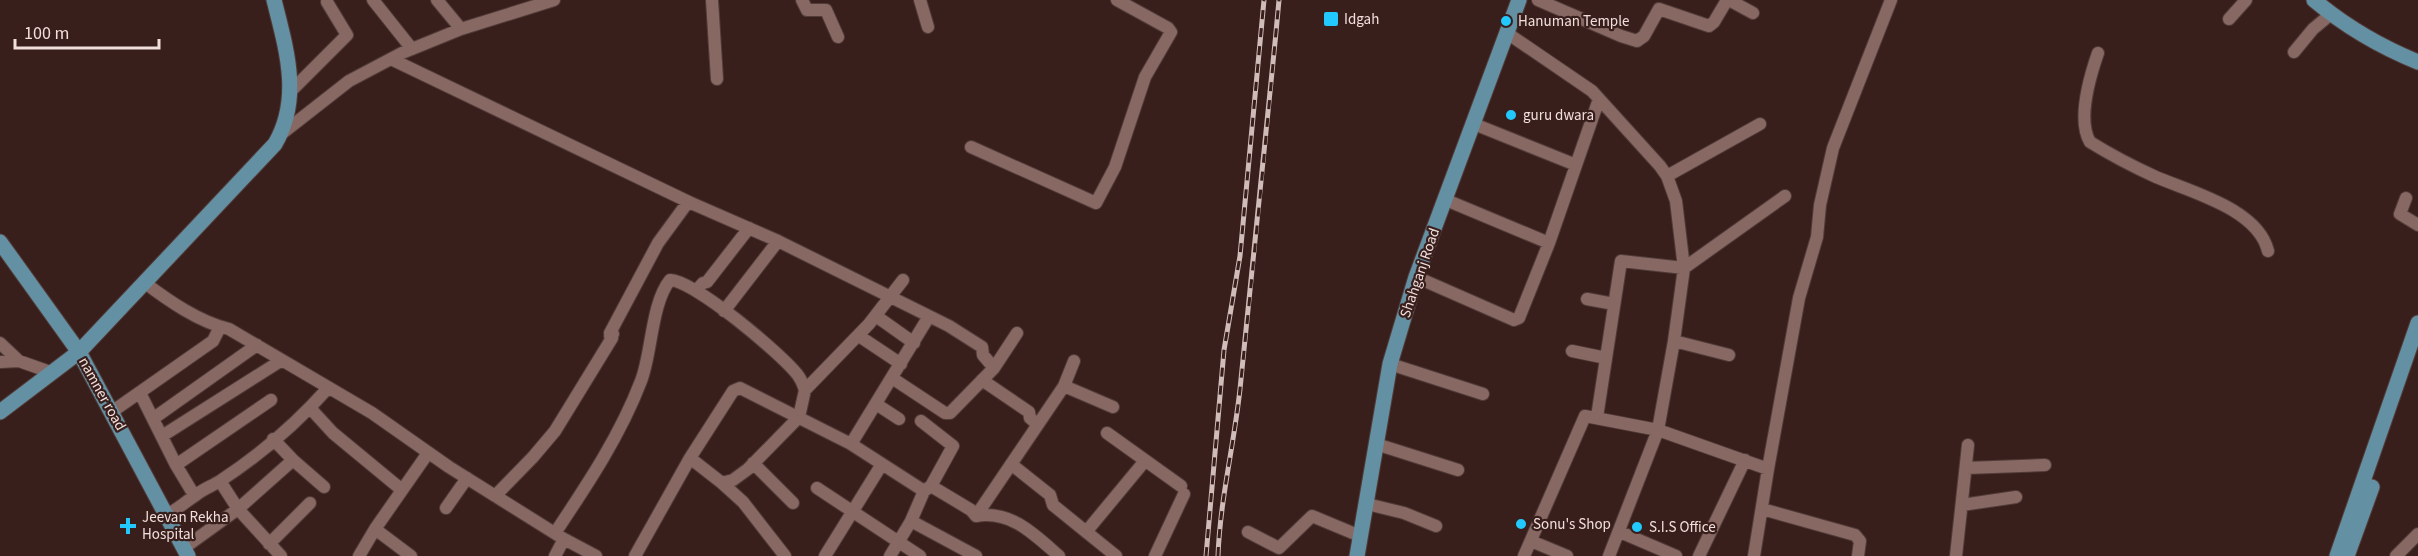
<svg xmlns="http://www.w3.org/2000/svg" width="2418" height="556" font-family="'Source Sans 3',sans-serif">
<rect width="100%" height="100%" fill="#391f1c"/>
<g fill="none" stroke-linecap="round" stroke-linejoin="round">
<g stroke="#513c39" stroke-width="14">
<path id="minor" d="M373,0L412,49
M437,0L461,29
M712,0L717,79
M802,0L807,10H826L838,37
M920,0L928,27
M1538,0L1621,36L1637,41L1644,36L1659,9L1709,26L1714,22L1727,0
M1729,0L1753,13
M2229,19L2246,0
M1507,33L1592,91L1660,166L1667,176L1676,201L1684,268L1674,341L1658,430L1609,556
M2294,52L2313,29L2331,14
M2098,53C2090,76 2077,120 2090,142C2111,155 2134,167 2156,177C2191,192 2258,209 2268,251
M391,59L691,203L778,241L949,326L982,347L983,355L994,368
M291,91L347,35L327,2
M1474,124L1576,165
M280,135L349,81L402,53L461,29L554,0
M971,147L1096,203L1115,167L1145,77L1171,32L1168,28L1117,0
M1667,176L1760,124
M2406,198L2400,214L2418,225
M1446,200L1549,243
M1416,277L1514,320L1519,318L1549,243L1599,99
M145,283C169,301 199,322 229,329L372,413L449,467L564,539L596,556
M696,291L703,283L707,282L749,228
M1587,299L1614,304
M724,311L778,241
M876,316L914,343
M859,336L901,364
M1674,341L1729,355
M0,343L19,361
M1572,351L1606,358
M0,362L19,361L53,373
M1390,364L1483,394
M892,378L945,413H950L994,368L1017,333
M982,380L1029,412L1030,418L1037,424
M1064,386L1113,407
M140,393L176,465L194,495
M876,404L899,419
M310,408L333,433L402,490
M113,411L213,341L220,327
M1597,417L1621,261L1684,268L1785,196
M154,418L257,345
M921,421L953,446L931,486
M1107,433L1181,486
M162,436L282,360
M273,439L293,460L324,487
M851,444L928,318
M1376,444L1458,470
M690,458L733,391L740,388L851,444L924,491
M753,463L793,503
M1011,464L1050,495L1053,505L1116,556
M176,465L271,400
M1966,468L2045,465
M220,481L238,509L281,556
M722,483L743,502L785,556
M817,488L920,556
M495,496L533,457L555,431L612,338L610,336L613,334L610,333L658,243L688,202
M1367,504L1404,513L1436,526
M1962,505L2016,497
M446,508L467,478
M1762,509L1855,535L1860,541L1858,556
M166,515C177,510 185,502 196,495C203,489 212,486 220,481C258,456 298,422 328,388
M976,516L1064,386L1074,361
M911,521L976,556
M375,529L411,556
M1086,532L1144,462
M1248,532L1279,548L1312,516L1360,536
M1620,532L1676,556
M555,533C587,485 620,436 641,381C652,353 651,304 670,280C695,281 779,352 797,374C801,379 803,384 805,390L869,324L903,280
M1531,541L1567,556
M269,544L310,503
M184,548L238,509L293,460
M359,556L375,529L428,453
M555,556L564,539
M635,556L690,458L722,483L733,480L748,469L799,417L805,390
M825,556L882,464
M890,556L911,521L924,491L931,486L971,510L976,516C1011,510 1034,534 1059,556
M1155,556L1184,494
M1524,556L1585,416L1658,430L1768,469
M1699,556L1745,460
M1754,556L1768,469L1799,298L1817,237L1820,205L1833,148L1891,0
M1956,556L1968,445
M2396,556L2418,534"/>
</g>
<g stroke="#513c39" stroke-width="17">
<path id="major" d="M2314,0C2345,26 2381,47 2418,62
M0,242L79,352L188,556
M0,412L79,352L275,144C302,98 286,48 274,0
M1357,556L1390,364L1416,277L1519,0
M2337,556L2418,323
M2347,556L2372,487"/>
</g>
<use href="#minor" stroke="#876863" stroke-width="12"/>
<use href="#major" stroke="#6490a3" stroke-width="15"/>
<g stroke="#d0bdba" stroke-width="5">
<path id="rail" d="M1206,556L1224,350L1240,256L1264,0
M1218,556C1220,500 1234,445 1240,389C1254,260 1267,130 1279,0"/>
</g>
<use href="#rail" stroke="#391f1c" stroke-width="3" stroke-dasharray="9" stroke-linecap="butt"/>
</g>
<g fill="#22c9fe" stroke="#391f1c" stroke-width="2">
<rect x="1323" y="11" width="16" height="16" rx="3"/>
<circle cx="1506" cy="21" r="6"/>
<circle cx="1511" cy="115" r="6"/>
<circle cx="1521" cy="524" r="6"/>
<path d="M125 517h6v6h6v6h-6v6h-6v-6h-6v-6h6z"/>
<circle cx="1637" cy="527" r="6"/>
</g>
<g text-anchor="middle" dominant-baseline="central" stroke-width="4.5" stroke-linejoin="round" paint-order="stroke">
<g font-size="15" fill="#f1dfdc" stroke="#391f1c" text-anchor="start">
<text x="1344" y="19">Idgah</text>
<text x="1518" y="21">Hanuman Temple</text>
<text x="1523" y="115">guru dwara</text>
<text x="142" y="517">Jeevan Rekha<tspan x="142" dy="17">Hospital</tspan></text>
<text x="1533" y="524">Sonu's Shop</text>
<text x="1649" y="527">S.I.S Office</text>
</g>
<g font-size="15" fill="#f1dfdc" stroke="#391f1c">
<text transform="translate(1420 273) rotate(-71)">Shahganj Road</text>
<text transform="translate(102 394) rotate(61)">namner road</text>
</g>
</g>
<path d="M15 39v9h144v-9" fill="none" stroke="#f1dfdc" stroke-width="3"/>
<text x="24" y="39" font-size="18" fill="#f1dfdc" stroke="#391f1c" stroke-width="4.5" paint-order="stroke">100 m</text>
</svg>
